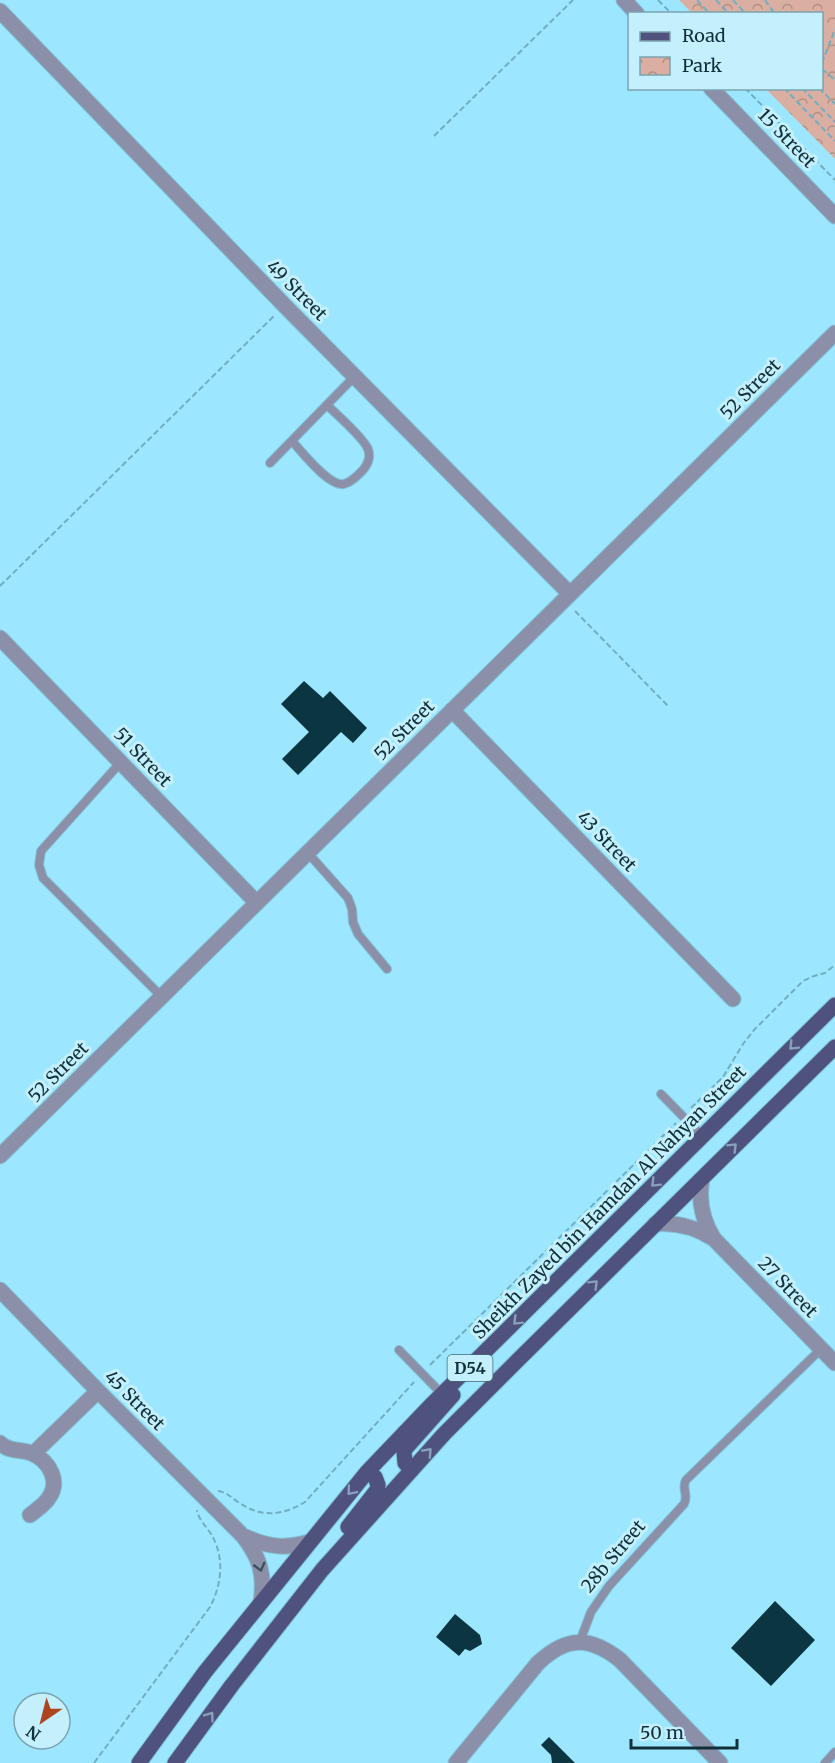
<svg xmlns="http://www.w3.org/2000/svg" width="835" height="1763" font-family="Merriweather,serif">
<defs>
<pattern id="park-crowns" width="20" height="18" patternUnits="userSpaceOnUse" patternTransform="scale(1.5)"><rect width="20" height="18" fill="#daafa1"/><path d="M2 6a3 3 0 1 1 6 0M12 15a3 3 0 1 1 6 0" fill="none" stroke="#af8f84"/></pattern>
</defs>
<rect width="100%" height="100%" fill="#9ce7ff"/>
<path fill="url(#park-crowns)" d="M679,0H835V159L766,89L822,88V14L692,13Z"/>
<path fill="#0b3540" d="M304,681L323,698L330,691L367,728L353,743L341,732L298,775L282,759L309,732L281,704Z
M775,1601L815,1640L771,1686L731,1648Z
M455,1614L480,1635L482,1644L470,1651L465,1649L459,1656L436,1637Z
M549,1737L575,1763H552L551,1755L541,1745Z"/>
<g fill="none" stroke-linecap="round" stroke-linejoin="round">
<g stroke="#80c2d7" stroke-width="10">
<path id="service" d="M292,441C302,452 329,487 344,484C352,482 358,475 363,470C368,464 371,457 368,449C363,437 337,415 327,405
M270,463L355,376
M121,762L41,851L39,865L43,878L162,997
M308,853L348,898L352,909L353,922L358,934L387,969
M661,1094L702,1136
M399,1350L442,1394
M580,1641L591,1612L609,1586L684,1504C689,1495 681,1488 686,1480L821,1349
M825,1763L835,1752"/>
</g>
<g stroke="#80c2d7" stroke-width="17">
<path id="minor" d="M624,0L637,14
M0,11L285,306L570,594
M711,88L835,216
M0,638L257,903
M452,710L733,999
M0,1156L835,333
M702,1179C698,1201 702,1220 714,1239L835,1363
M655,1224C677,1222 695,1227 714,1239
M0,1290L98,1391L243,1536C260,1558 265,1574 261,1602
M0,1443C9,1452 20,1449 31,1453C50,1461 61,1482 48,1499C43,1506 36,1510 30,1515
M33,1454L98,1391
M246,1537C268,1547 286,1549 309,1542
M456,1763L538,1663C567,1636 589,1636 620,1660L720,1763"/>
</g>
<g stroke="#80c2d7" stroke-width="17">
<path id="primary" d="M412,1470L405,1463L404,1452L406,1448L453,1395
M348,1527L377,1490L378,1485L375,1477L367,1472
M139,1763L205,1672L367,1472L432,1404L835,1005
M175,1763L232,1685L322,1570L444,1434L518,1360L835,1047"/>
</g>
<path stroke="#71aec2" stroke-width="2" stroke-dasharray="6 3" stroke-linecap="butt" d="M658,0L672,14
M697,0L710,14
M716,0L729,14
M733,0L746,14
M765,0L775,14
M822,63L835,29
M822,69L835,80
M745,88L835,180
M784,88L835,141
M802,88L835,122
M819,88L835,104
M434,136L573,0
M0,586L274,316
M575,611L669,707
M691,1108L723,1077L743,1044L754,1030L803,981L814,976L825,973L835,965
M430,1365L676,1123
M218,1491C226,1492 231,1497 238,1502C261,1518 282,1516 305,1502L414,1382
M94,1763L210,1607C222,1584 225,1557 211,1534C206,1526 198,1519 197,1510"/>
<use href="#service" stroke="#8c8fa8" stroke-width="8"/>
<use href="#minor" stroke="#8c8fa8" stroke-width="15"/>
<use href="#primary" stroke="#4e527c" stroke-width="15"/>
</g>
<defs><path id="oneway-chevron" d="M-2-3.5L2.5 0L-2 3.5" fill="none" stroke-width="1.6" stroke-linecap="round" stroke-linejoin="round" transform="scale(1.5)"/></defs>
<g stroke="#89a0bc">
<use href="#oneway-chevron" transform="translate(793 1046) rotate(135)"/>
<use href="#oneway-chevron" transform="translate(733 1147) rotate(-45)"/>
<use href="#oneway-chevron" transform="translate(655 1183) rotate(135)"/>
<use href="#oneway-chevron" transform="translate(594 1284) rotate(-45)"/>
<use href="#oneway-chevron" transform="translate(517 1321) rotate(135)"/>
<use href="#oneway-chevron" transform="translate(428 1452) rotate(-47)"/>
<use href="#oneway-chevron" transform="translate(351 1491) rotate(130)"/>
<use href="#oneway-chevron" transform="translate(210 1716) rotate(-54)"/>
</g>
<use stroke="#3b5160" href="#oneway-chevron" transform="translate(260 1567) rotate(75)"/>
<g text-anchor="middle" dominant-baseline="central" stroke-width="6" stroke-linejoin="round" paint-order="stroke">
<rect fill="#c4effd" stroke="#466974" stroke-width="1.5" x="447.5" y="1355" width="45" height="26" rx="4.5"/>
<g font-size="16" font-weight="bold" fill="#103039">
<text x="470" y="1368">D54</text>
</g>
<g font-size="18" fill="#103039" stroke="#c4effd">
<text transform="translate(787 138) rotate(46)">15 Street</text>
<text transform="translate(297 290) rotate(45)">49 Street</text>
<text transform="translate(750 389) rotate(-45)">52 Street</text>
<text transform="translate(404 730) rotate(-45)">52 Street</text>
<text transform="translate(143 757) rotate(46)">51 Street</text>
<text transform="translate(607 841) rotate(46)">43 Street</text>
<text transform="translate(58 1072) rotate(-45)">52 Street</text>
<text transform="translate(609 1202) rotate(-45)">Sheikh Zayed bin Hamdan Al Nahyan Street</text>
<text transform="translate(788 1287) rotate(46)">27 Street</text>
<text transform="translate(135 1400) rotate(45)">45 Street</text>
<text transform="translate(613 1556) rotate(-50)">28b Street</text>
</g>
</g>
<rect x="628" y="12" width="195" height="78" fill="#c4effd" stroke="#7ca3af" stroke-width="1.5"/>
<rect x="640" y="32" width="30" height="9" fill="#4e527c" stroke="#7ca3af" stroke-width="1.5"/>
<text x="682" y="42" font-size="18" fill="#103039">Road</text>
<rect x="640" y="57" width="30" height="18" fill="url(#park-crowns)" stroke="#7ca3af" stroke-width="1.5"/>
<text x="682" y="72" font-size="18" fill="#103039">Park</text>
<g transform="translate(42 1721) rotate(215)"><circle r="28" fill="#c4effd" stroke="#7ca3af" stroke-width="1.5"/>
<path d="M0-4.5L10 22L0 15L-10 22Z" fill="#ad461f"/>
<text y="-9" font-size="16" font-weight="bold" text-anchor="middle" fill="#103039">N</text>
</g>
<path d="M631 1739v9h106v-9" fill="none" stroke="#103039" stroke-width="3"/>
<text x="640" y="1739" font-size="18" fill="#103039" stroke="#c4effd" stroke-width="4.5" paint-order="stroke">50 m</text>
</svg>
